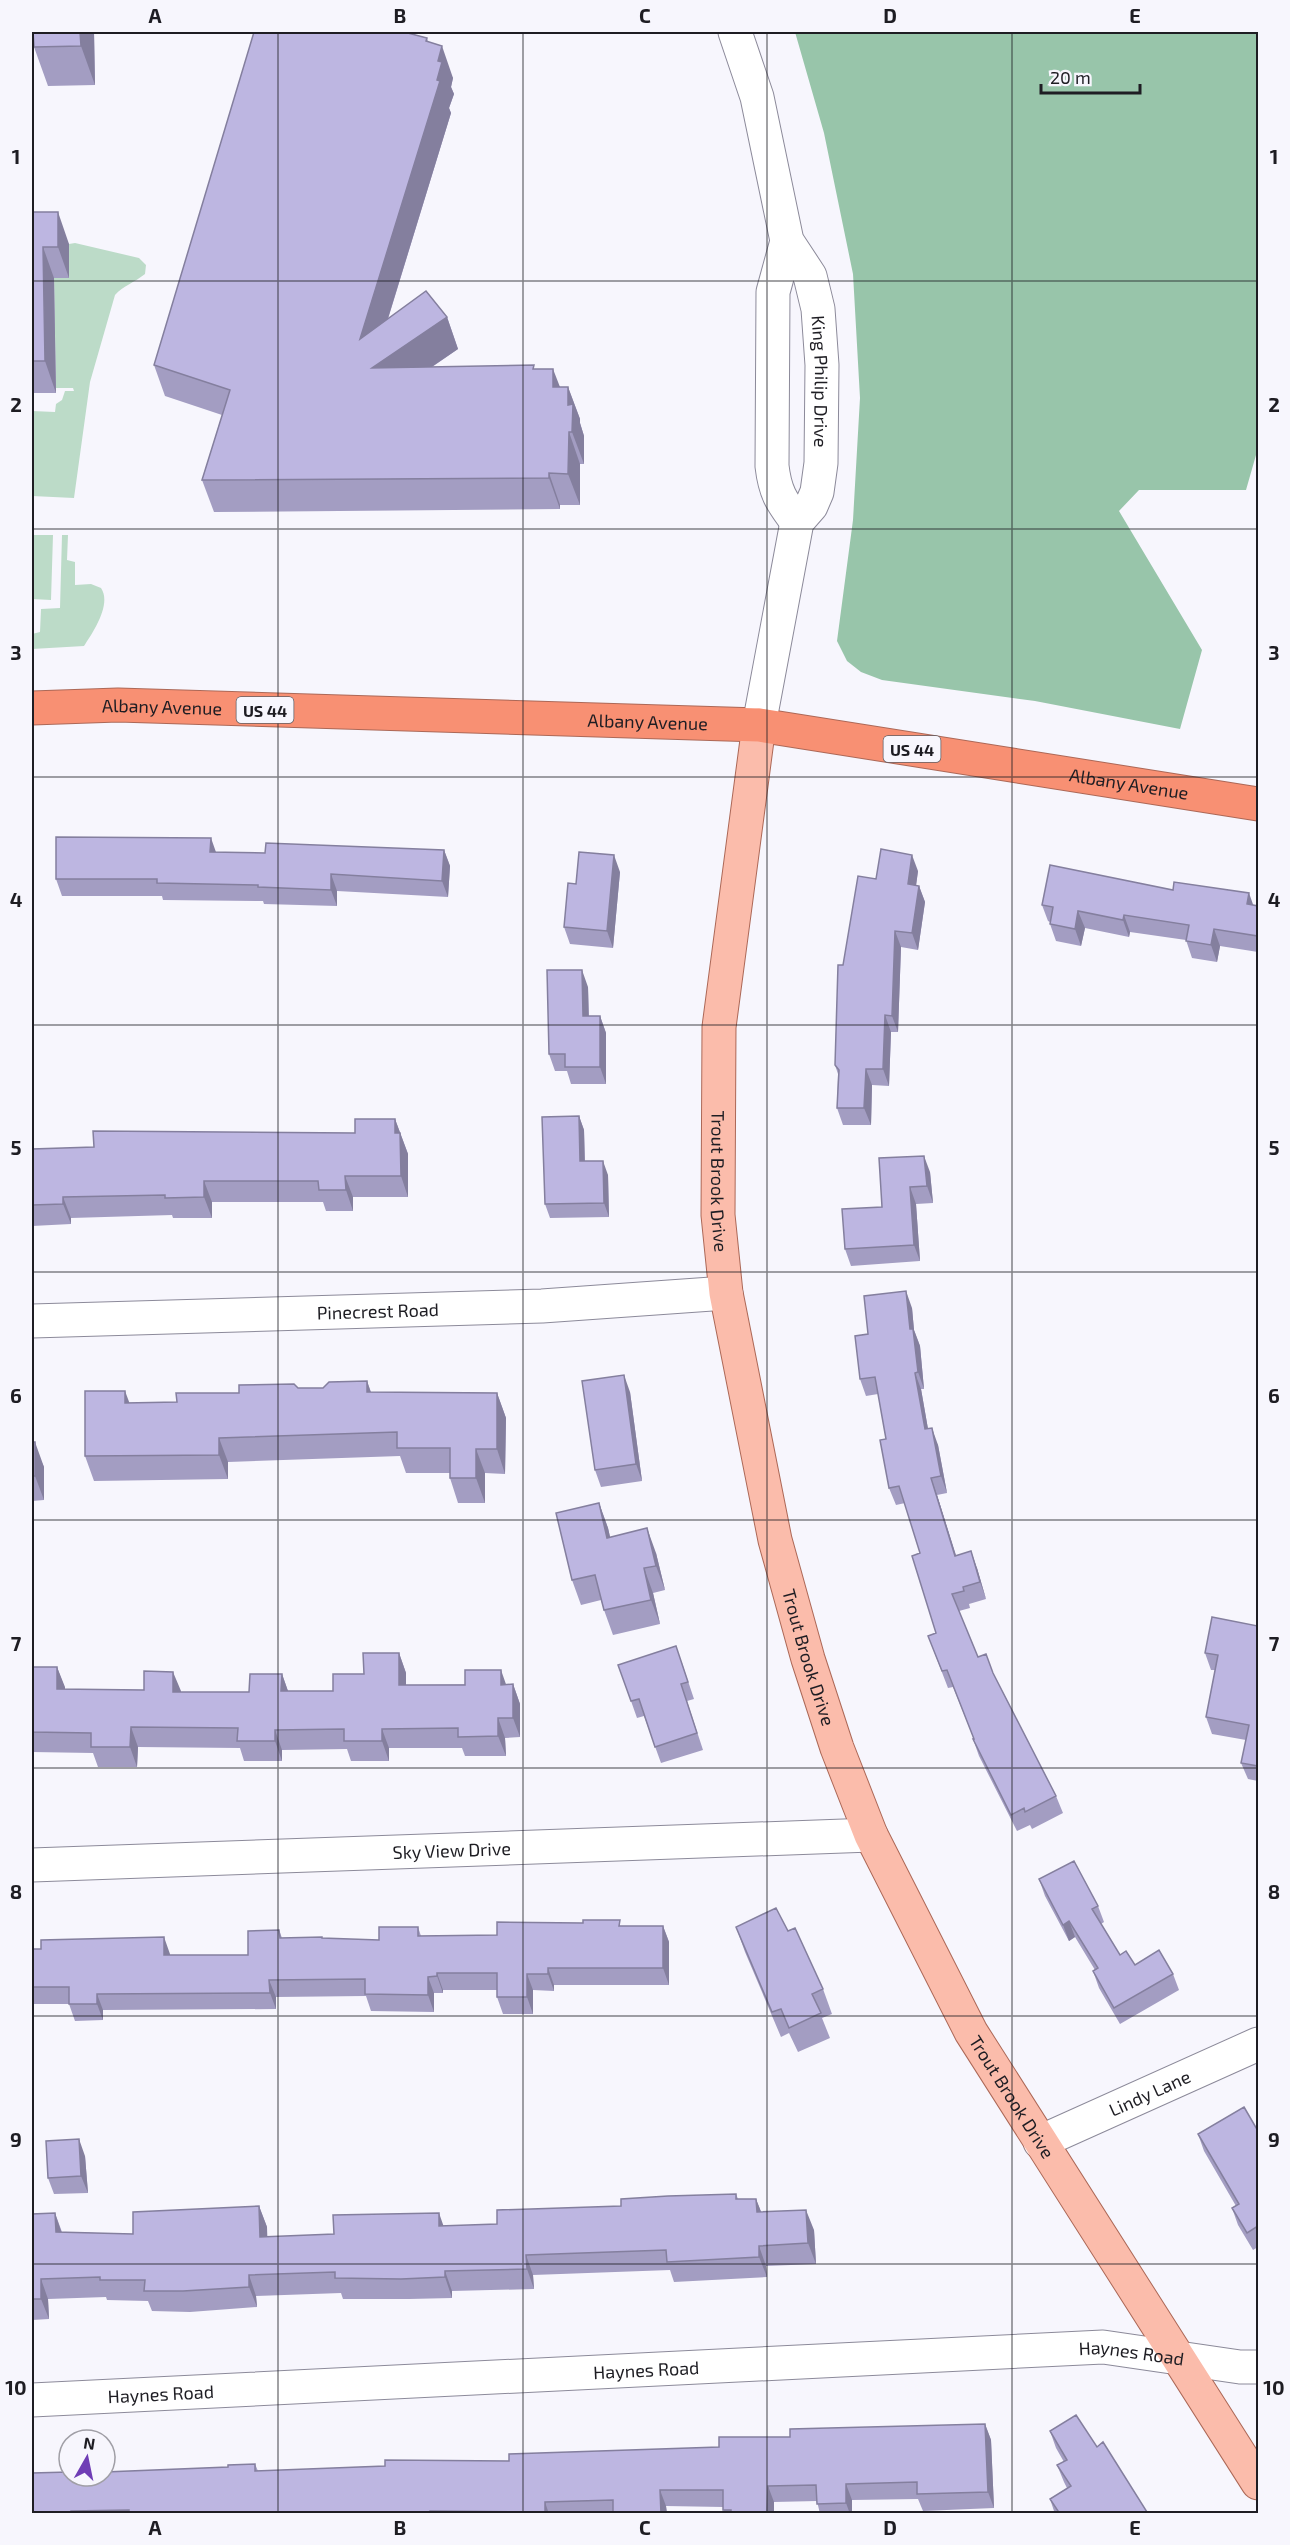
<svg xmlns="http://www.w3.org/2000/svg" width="1290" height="2545" font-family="'Exo 2',sans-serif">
<rect width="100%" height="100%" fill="#f7f6fd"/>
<path fill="#bcdbc8" d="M75,243L139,258L146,265L145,274C135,282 123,286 115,295L90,382L74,498L32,496V411L55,412L56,404L62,400L65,391H74L73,388H56L54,278H69V244Z
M32,535H53L51,600L32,599Z
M62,535H68L67,560L75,562V585L91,584L101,588C112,604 93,632 84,646L32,649V634L40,632L41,609L60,608Z"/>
<path fill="#98c5aa" d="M795,32H1258V448L1246,490H1139L1119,511L1202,650L1180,729L1035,701L882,680L861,672L847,661L837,641L853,520L860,398L853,274L824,133Z"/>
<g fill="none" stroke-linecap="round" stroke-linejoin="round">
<g stroke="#8c8a9a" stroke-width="35">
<g id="minor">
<path id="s1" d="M735,32L757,97L787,241L810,276L818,309L822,365L821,463L817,492L811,506L797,522L759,725"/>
<path d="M787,241L773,292L772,466C775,492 781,501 797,522"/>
<path id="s2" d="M32,1321L542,1306L726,1293"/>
<path id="s3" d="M32,1865L871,1835"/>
<path id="s4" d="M1040,2142L1258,2044"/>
<path id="s5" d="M32,2400L1103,2347L1240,2367H1258"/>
</g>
</g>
<g stroke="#ac6857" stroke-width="35">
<g id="major">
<path id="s6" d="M759,725L719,1027L718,1215L726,1293L775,1540L808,1659L837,1748L871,1835L971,2032L1258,2483"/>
</g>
</g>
<g stroke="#ac6857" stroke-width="35">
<g id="highway">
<path id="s7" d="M32,708L118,705L759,725L1258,804"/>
</g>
</g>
<use href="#minor" stroke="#fff" stroke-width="33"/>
<use href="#major" stroke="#fbbcab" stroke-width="33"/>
<use href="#highway" stroke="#f89073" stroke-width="33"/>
</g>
<path fill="#a39dc2" d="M33,32H94L95,85L48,86L34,47Z
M254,32H406L427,38L428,42L453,78L451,87L454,94L449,108L451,113L388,319L447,317L458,349L432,367L535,369L560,387H568L580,419V423L584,436V464H580V505H560V509L214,512L202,480L222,415L165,396L154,365Z
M32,212L69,244V278H54L56,393H32Z
M444,850L450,866L448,897L337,891V906L264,904L263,901L163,900L162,896H62L56,879L216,852L265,853Z
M918,871L916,885L919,886L925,902L918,950L901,947L898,1032H891L889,1086L872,1085L871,1125H843L837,1108L838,1074L835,1065L843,965L876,879Z
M620,872L613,948L570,944L564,927L576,884Z
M1173,890L1258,906V952L1220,946L1217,962L1192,958L1186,940L1130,932L1129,937L1085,928L1081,946L1056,941L1050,924V922L1048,921L1042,905Z
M588,987L589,1016H600L606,1033V1084H571L567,1071H555L549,1054Z
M579,1116L584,1130L585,1161L608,1175L609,1217L550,1218L545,1204Z
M395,1119L408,1154V1197H353V1211H326L323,1202H212V1218H173L172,1215L71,1218V1224L32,1226V1149L94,1147L355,1133Z
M930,1172L933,1203L916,1204L920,1261L851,1266L845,1249L882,1207Z
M912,1308L914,1330L920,1346L924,1389H921L928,1429L938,1445L947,1493L937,1495L956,1555L977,1568L986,1599L969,1604L970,1608L959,1611L978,1657L993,1673L1056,1796L1063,1813L1032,1829L1030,1825L1017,1831L979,1756L973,1739H974L953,1687L948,1688L928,1636L936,1633L920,1553L905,1503L896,1505L889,1488L886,1439L878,1394L866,1396L860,1379L868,1334Z
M367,1381L371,1392L497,1393L506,1418L505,1474L485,1473V1503H458L450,1478V1473H406L400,1456L228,1462V1479L94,1481L85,1456L129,1403L177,1402L239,1393L298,1388H323Z
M630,1392L642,1481L601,1487L595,1470Z
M32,1442L44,1467V1500L32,1501Z
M599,1503L608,1528L610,1537L656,1553L665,1590L653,1593L660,1624L613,1635L604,1610L601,1600L581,1605L572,1580Z
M1258,1626V1781L1248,1779L1241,1763L1246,1740L1212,1734L1206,1717L1215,1670H1211L1205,1653Z
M399,1653L406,1673V1685L513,1684L520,1704V1737L505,1738L506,1756H465L462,1748H389V1761H351L347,1749L282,1750V1761H244L240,1748L138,1747L137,1767H98L93,1753L32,1752V1667H57L65,1689L181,1691V1692H249L282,1674L288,1691H333L364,1674Z
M682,1663L694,1699L687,1701L703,1750L661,1763L644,1716L637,1718L631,1701Z
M1039,1879L1098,1906L1104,1922L1101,1924L1120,1955L1135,1965L1173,1974L1179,1990L1120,2024L1099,1988L1093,1971L1095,1970L1075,1937L1069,1941L1045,1896Z
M622,1926H663L669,1942V1985H554V1991L533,1990V2014H503L497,1997V1990H443V1993H434V2012L371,2011L366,1996L276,1997V2009L103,2010V2020L75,2021L69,2004H32V1949L170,1954V1955H248L279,1930L282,1938L379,1940L418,1927L421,1936L497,1935Z
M736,1927L788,1931L823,1989L832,2014L822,2018L830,2038L798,2052L789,2033L781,2037L745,1952Z
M1258,2131V2247L1253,2250L1238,2225L1232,2208L1236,2206L1204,2151L1198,2134Z
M85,2156L88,2193L54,2194L48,2178Z
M736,2194L738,2199H756L761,2212L814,2230L816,2264L766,2266L767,2277L674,2282L670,2270L533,2275L534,2289L452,2291V2298L409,2299H343L341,2293L256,2296L257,2307L190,2312L152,2311L148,2301L107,2300L106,2297L48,2299L49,2319L32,2320V2214L55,2213L62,2232L133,2234L259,2206L267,2227V2237L334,2234L443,2226L497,2224L621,2206Z
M985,2424L991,2440L994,2508L923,2511L918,2499L852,2500V2514H820L817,2501L774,2502V2514H724L723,2507L666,2506L667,2514H32L141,2471L228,2467L255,2464L258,2471L509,2461L719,2447L790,2437Z
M1050,2431L1097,2447L1147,2514H1055L1050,2499L1067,2488L1064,2482L1057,2465L1064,2462L1056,2448Z"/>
<path fill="#847f9e" d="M80,32H94L95,85L81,46Z
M442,46L453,78L451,87L454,94L449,108L451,113L373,367L447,317L458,349L383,400L360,339L437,80L438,61Z
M58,212L69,244V278L58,247Z
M43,247L54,278L56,393L45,361Z
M553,369L565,400L553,387Z
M568,387L580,419V423L584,436V464L572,432L568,405Z
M569,432L580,464V505L568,474Z
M549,473L560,505V509L549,478Z
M211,838L217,855L210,852Z
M444,850L450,866L448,897L442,881Z
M614,855L620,872L613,948L607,931Z
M912,855L918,871L914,901L908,884Z
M331,874L337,891V906L331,890Z
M919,886L925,902L918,950L912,933Z
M1249,893L1255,910L1247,904Z
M1078,911L1085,928L1081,946L1075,929Z
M1124,915L1130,932L1129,937L1123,920Z
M1214,929L1220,946L1217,962L1211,945Z
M895,931L901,947L898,1032L892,1016Z
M582,970L588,987L589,1033L583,1016Z
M885,1015L891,1032L889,1086L883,1069Z
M600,1016L606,1033V1084L600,1067Z
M866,1069L872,1085L871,1125L864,1108Z
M579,1116L584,1130L585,1175L580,1161Z
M395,1119L408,1154V1197L401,1176L395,1133Z
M924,1156L930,1172L933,1203L927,1186Z
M603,1161L608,1175L609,1217L604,1203Z
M345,1176L353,1197V1211L346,1190Z
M204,1181L212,1202V1218L204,1197Z
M910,1187L916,1204L920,1261L914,1245Z
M63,1197L71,1218V1224L63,1204Z
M906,1291L912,1308L914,1330L920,1346L924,1389L918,1372L910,1329Z
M915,1373L921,1389L931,1446L925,1429Z
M624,1375L630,1392L642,1481L636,1464Z
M367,1381L375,1405L367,1392Z
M125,1391L134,1415L125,1403Z
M497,1393L506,1418L505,1474L497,1449Z
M932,1428L938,1445L947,1493L941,1476Z
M219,1438L228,1462V1479L219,1455Z
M35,1442L44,1467V1500L35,1476Z
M476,1449L485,1473V1503L476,1478Z
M931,1478L937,1495L961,1572L955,1556Z
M599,1503L608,1528L616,1563L607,1538Z
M647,1528L656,1553L665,1590L656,1566Z
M971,1551L977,1568L986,1599L980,1582Z
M644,1568L653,1593L660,1624L651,1600Z
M399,1653L406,1673V1705L399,1685Z
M57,1667L65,1687V1709L57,1689Z
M501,1670L508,1690L501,1685Z
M173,1672L181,1691L180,1712L173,1692Z
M282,1674L289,1694L281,1691Z
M513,1684L520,1704V1737L513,1718Z
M498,1718L505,1738L506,1756L498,1736Z
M131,1727L138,1747L137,1767L130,1747Z
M382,1729L389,1748V1761L382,1741Z
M275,1730L282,1750V1761L275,1741Z
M1069,1921L1075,1937L1069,1941L1063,1925Z
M663,1926L669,1942V1985L663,1968Z
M164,1937L170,1954V1972L164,1955Z
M548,1968L554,1985V1991L548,1974Z
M437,1973L443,1990V1993L437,1976Z
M527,1974L533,1990V2014L527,1997Z
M428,1977L434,1993V2012L428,1995Z
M269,1980L276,1997V2009L270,1993Z
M97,1994L103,2010V2020L97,2004Z
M79,2139L85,2156L88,2193L81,2176Z
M756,2199L764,2219L757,2212Z
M259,2206L267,2227L268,2257L260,2237Z
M806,2210L814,2230L816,2264L808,2243Z
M55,2213L62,2234L56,2232Z
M439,2213L446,2233L439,2226Z
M759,2246L766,2266L767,2277L759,2257Z
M526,2255L533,2275L534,2289L527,2269Z
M445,2271L452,2291V2298L445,2277Z
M249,2275L256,2296L257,2307L249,2287Z
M41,2279L48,2299L49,2319L41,2299Z
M985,2424L991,2440L994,2508L988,2492Z
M846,2484L852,2500V2514H850L846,2503Z
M768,2486L774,2502V2514H767Z
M660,2490L666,2506L667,2514H661Z
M545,2502L549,2514H545Z"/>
<path fill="#bdb6e1" stroke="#847f9e" stroke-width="1.5" d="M33,32H80L81,46L34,47Z
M254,32H404L427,38L426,41L442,46L438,61L442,62L437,80L440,81L360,339L426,291L447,317L372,368L534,365L533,369H553V387H568V405L573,404L572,432H569L568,474L549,473V478L202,480L230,390L154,365Z
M32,212H58V247H43L45,361H32Z
M56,837L211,838L210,852L265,853L266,843L444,850L442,881L331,874V890L258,887V885L157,883V879H56Z
M881,849L912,855L908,884L919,886L912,933L895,931L892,1016L885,1015L883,1069H866L864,1108H837L839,1070L835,1065L838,965H843L858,876L876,879Z
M579,852L614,855L607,931L564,927L568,883L576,884Z
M1050,865L1173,890L1174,882L1249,893L1247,904L1258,906V936L1214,929L1211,945L1186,941L1189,925L1124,915L1123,920L1078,911L1075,929L1050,924L1053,907L1042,905Z
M547,970H582L583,1016H600V1067H565V1054H549Z
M579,1116L580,1161H603L604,1203L545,1204L542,1117Z
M355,1119H395V1133H400L401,1176H345L346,1190H319L318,1181H204V1197L165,1198V1195L63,1197V1204L32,1205V1149L94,1147L93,1131L355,1133Z
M924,1156L927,1186L910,1187L914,1245L845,1249L842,1209L882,1207L879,1158Z
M906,1291L910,1329H913L918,1372L915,1373L925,1429L932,1428L941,1476L931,1478L955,1556L971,1551L980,1582L963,1587L964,1591L952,1594L978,1657L986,1654L993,1673L1056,1796L1025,1812L1024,1808L1011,1815L973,1739H974L947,1670L942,1671L928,1636L936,1633L912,1556L920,1553L899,1486L889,1488L880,1440L886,1439L875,1377L860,1379L855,1336L868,1334L864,1296Z
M624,1375L636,1464L595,1470L582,1381Z
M367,1381V1392L497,1393V1449H476V1478H450V1448H397V1432L219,1438V1455L85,1456V1391H125V1403L177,1402L176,1393H239V1385L294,1384L298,1388H323L329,1382Z
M32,1442H35V1476H32Z
M599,1503L607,1538L647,1528L656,1566L644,1568L651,1600L604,1610L595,1575L572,1580L556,1513Z
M1212,1617L1258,1626V1766L1241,1763L1249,1725L1206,1717L1218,1655L1205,1653Z
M676,1646L688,1682L681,1684L697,1733L655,1747L639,1699L631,1701L618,1665Z
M363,1653H399V1685H465V1670H501V1685L513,1684V1718H498V1736L458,1737V1728L382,1729V1741H344V1729L275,1730V1741H237L238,1728L131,1727L130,1747H91V1733L32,1732V1667H57V1689L144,1690V1671L173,1672V1692H249L250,1674H282L281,1691H333V1674H364Z
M1074,1861L1098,1906L1092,1909L1120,1955L1126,1951L1135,1965L1159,1950L1173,1974L1114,2008L1093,1971L1098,1968L1069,1921L1063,1925L1039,1879Z
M776,1908L788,1931L795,1928L823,1989L812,1994L821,2013L789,2028L781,2009L772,2012L736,1927Z
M583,1920H620L619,1926H663V1968H548V1974H527V1997H497V1973H437V1976L428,1977V1995L365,1994V1979L269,1980L270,1993L97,1994V2004H69V1987H32V1949H41V1940L164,1937V1955H248V1931L279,1930L280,1938L322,1937V1938L379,1940V1927H418V1936L497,1935V1922L583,1923Z
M1244,2107L1258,2131V2226L1247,2233L1232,2208L1239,2204L1198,2134Z
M79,2139L81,2176L48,2178L46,2141Z
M736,2194V2199H756L757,2212L806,2210L808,2243L759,2246V2257L667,2262L666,2250L526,2255L527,2269L445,2271V2277L401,2279L335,2278V2272L249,2275V2287L183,2291H144L145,2280H100V2277L41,2279V2299H32V2214L55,2213L56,2232L133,2234V2212L259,2206L260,2237L334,2234L333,2215L439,2213V2226L497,2224V2210L621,2206V2199L668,2196Z
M1076,2415L1097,2447L1103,2442L1147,2512L1144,2514H1060L1050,2499L1071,2486L1057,2465L1067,2460L1050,2431Z
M985,2424L988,2492L917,2494V2482L846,2484V2503L817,2504L816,2485L768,2486L767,2514H731V2510H723V2490H660L661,2514H613V2500L545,2502V2512L430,2511V2514H129V2510L71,2511V2514H32V2473L69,2472V2476H105V2472L228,2467V2465L255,2464V2471L385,2466V2460L509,2461V2454L719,2447V2437H790V2429Z"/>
<path fill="none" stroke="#1e1d23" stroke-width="1.5" stroke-opacity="0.55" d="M278,32V2514M523,32V2514M767,32V2514M1012,32V2514M32,281H1258M32,529H1258M32,777H1258M32,1025H1258M32,1272H1258M32,1520H1258M32,1768H1258M32,2016H1258M32,2264H1258"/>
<g text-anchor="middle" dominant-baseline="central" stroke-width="4.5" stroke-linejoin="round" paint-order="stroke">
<g fill="#f7f6fd" stroke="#5f5e64" stroke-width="1.5">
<rect x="236.5" y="697" width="57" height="26" rx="4.5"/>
<rect x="883.5" y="736" width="57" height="26" rx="4.5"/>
</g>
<g font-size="16" font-weight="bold" fill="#1e1d23">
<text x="265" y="710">US 44</text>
<text x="912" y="749">US 44</text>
</g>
<g font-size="18" fill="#1e1d23" stroke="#f7f6fd">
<text stroke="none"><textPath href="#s1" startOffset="364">King Philip Drive</textPath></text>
<text stroke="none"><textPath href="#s7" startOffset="130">Albany Avenue</textPath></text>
<text stroke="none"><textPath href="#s7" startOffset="616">Albany Avenue</textPath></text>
<text stroke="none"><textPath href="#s7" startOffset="1102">Albany Avenue</textPath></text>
<text stroke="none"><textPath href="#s6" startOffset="459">Trout Brook Drive</textPath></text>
<text stroke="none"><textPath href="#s2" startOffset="346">Pinecrest Road</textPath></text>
<text stroke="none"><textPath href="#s6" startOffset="945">Trout Brook Drive</textPath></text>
<text stroke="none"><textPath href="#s3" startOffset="420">Sky View Drive</textPath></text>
<text stroke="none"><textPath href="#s4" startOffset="120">Lindy Lane</textPath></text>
<text stroke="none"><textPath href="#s6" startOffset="1431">Trout Brook Drive</textPath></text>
<text stroke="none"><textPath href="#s5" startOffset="1101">Haynes Road</textPath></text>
<text stroke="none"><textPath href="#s5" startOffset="615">Haynes Road</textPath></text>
<text stroke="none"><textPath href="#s5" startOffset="129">Haynes Road</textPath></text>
</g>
</g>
<rect width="1290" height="2545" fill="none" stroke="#f7f6fd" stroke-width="66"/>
<g transform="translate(87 2458) rotate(9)"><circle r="28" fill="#f7f6fd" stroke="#a09fa6" stroke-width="1.5"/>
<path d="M0-4.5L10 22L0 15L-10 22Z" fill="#6f3db5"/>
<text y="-9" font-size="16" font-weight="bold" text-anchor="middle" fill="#1e1d23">N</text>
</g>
<path d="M1041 84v9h99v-9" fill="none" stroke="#1e1d23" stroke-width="3"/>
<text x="1050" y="84" font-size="18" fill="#1e1d23" stroke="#f7f6fd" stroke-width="4.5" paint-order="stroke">20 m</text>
<rect x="33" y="33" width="1224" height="2479" fill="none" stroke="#1e1d23" stroke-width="2"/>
<g font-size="20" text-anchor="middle" font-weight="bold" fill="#1e1d23">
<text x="155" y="23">A</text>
<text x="400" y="23">B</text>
<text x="645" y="23">C</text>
<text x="890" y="23">D</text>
<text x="1135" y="23">E</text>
<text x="16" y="164">1</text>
<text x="1274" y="164">1</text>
<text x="16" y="412">2</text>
<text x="1274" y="412">2</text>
<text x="16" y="660">3</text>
<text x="1274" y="660">3</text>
<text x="16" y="907">4</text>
<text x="1274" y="907">4</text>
<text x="16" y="1155">5</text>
<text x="1274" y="1155">5</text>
<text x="16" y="1403">6</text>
<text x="1274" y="1403">6</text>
<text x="16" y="1651">7</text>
<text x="1274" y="1651">7</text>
<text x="16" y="1899">8</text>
<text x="1274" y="1899">8</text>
<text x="16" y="2147">9</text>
<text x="1274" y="2147">9</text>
<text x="16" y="2395">10</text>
<text x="1274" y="2395">10</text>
<text x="155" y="2535">A</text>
<text x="400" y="2535">B</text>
<text x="645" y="2535">C</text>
<text x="890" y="2535">D</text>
<text x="1135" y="2535">E</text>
</g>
</svg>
